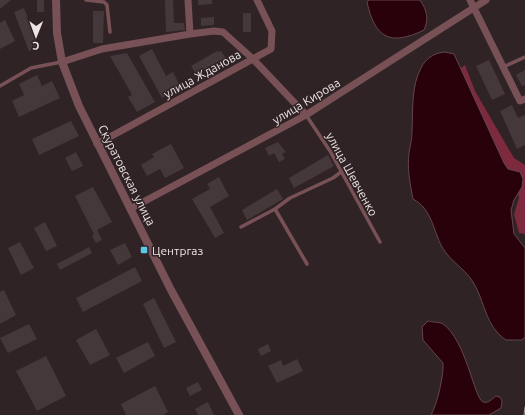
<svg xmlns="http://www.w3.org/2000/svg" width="525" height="415" font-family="Ubuntu,sans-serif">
<rect width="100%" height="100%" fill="#302325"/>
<path fill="#7d2a3e" d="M465,65L475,91L514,158L525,165V234L519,233L514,214L519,198L517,188L507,181L458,70Z"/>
<path fill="#29010b" stroke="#64454c" d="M369,0H420C427,10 429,19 424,30C391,46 375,39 367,2Z
M445,52L454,54L504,163L508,169L520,172L523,179L522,187L514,200L511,210L514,234L525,248V337L522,340H506C485,326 485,301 473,282C465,269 450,261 442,247C433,230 432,209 413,199C410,184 407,168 409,153C410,146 412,139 412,132C413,112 411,86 421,68C426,58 434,53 445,52Z
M428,321C432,322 440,322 443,324C466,340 474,398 483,402C488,404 492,399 496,396L500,397L502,401L501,408L489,415H431C437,405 444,375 443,363L423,340L422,327Z"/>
<path fill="#45383a" d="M0,0H11L0,9Z
M37,0H44V12H37Z
M165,0H173L174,23H184L185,30L166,32Z
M198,0H212V4L198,5Z
M24,8L39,47L29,51L14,12Z
M93,11H104L103,43H93Z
M243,13H251V32H243Z
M214,17V25L201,26V18Z
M5,20L15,41L0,49V23Z
M152,49L166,76L173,72L181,88L162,98L139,56Z
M217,51L218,52L221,51L227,60L214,68L212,65L196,74L191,66Z
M127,53L155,102L137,112L128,97L132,95L110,56Z
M489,60L505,94L492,100L476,66Z
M525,70V85L522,86L516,75Z
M37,75L42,86L52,81L60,98L19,117L12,101L24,95L19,84Z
M512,105L518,118L525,115V145L517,149L500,111Z
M71,121L79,136L39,155L32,139Z
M278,142L286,152L282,154L285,159L279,162L274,153L269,156L265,148Z
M171,144L184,168L165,178L160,169L147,176L141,165L154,157L152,154Z
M76,152L83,166L72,171L65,158Z
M328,155L334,166L294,188L289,178Z
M219,177L229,196L210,207L224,233L215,238L192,199L210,189L207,184Z
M93,187L112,222L97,230L102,240L96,243L92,236L94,234L75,196Z
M277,189L283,199L247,220L242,210Z
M45,222L57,246L46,251L34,228Z
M20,242L34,268L21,275L8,248Z
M125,243L132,257L118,265L110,250Z
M89,247L92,253L60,270L57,264Z
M135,267L142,281L83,312L76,298Z
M4,290L16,315L0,324V292Z
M154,298L176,342L164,348L143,304Z
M29,324L37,339L8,353L0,338Z
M96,329L110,355L90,365L76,340Z
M148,342L155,356L124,373L116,358Z
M268,344L271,351L261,356L258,349Z
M46,356L66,396L37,411L16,371Z
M297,359L303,371L277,383L268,366L281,360L283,366Z
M198,382L202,390L190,396L186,388Z
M155,386L168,412L163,415H126L121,404Z
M208,402L214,415H198L195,409Z"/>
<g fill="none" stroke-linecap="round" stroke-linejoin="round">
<path stroke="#785157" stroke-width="3.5" d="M86,0L104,2L107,5L110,32
M503,67L525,57
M0,86L31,68L61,62
M306,115L330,151L380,242
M275,209L307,264
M241,227L275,209L290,198L333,178L341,172"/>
<path stroke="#785157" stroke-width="7" d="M188,0L190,34
M470,0L520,101L525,99
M62,62L102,49L190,34L214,31L223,32L253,59L306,115
M97,144L271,49L272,31L257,0
M130,209L306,115L486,0"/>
<path stroke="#785157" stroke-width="8" d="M56,0L57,33L62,62L79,106L171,290L239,415"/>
<path stroke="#a19698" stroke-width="1" d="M524,415L525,407"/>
</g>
<rect fill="#5bc8e6" stroke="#302325" stroke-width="1.5" x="140" y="246" width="8" height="8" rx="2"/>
<g text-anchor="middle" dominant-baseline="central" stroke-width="3" stroke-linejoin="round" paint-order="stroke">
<g font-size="12" fill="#ede4e5" stroke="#302325">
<text transform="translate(202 74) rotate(-29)">улица Жданова</text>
<text transform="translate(306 101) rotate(-31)">улица Кирова</text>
<text transform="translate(352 174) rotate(61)">улица Шевченко</text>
<text transform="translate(127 175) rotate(63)">Скуратовская улица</text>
</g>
<g font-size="12" fill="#ede4e5" stroke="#302325" text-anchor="start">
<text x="152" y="250">Центргаз</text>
</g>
</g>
<g transform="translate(36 36) rotate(181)" stroke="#302325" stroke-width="3" paint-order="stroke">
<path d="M0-3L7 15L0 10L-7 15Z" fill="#ede4e5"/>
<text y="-6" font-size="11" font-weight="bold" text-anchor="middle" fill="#ede4e5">С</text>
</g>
</svg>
